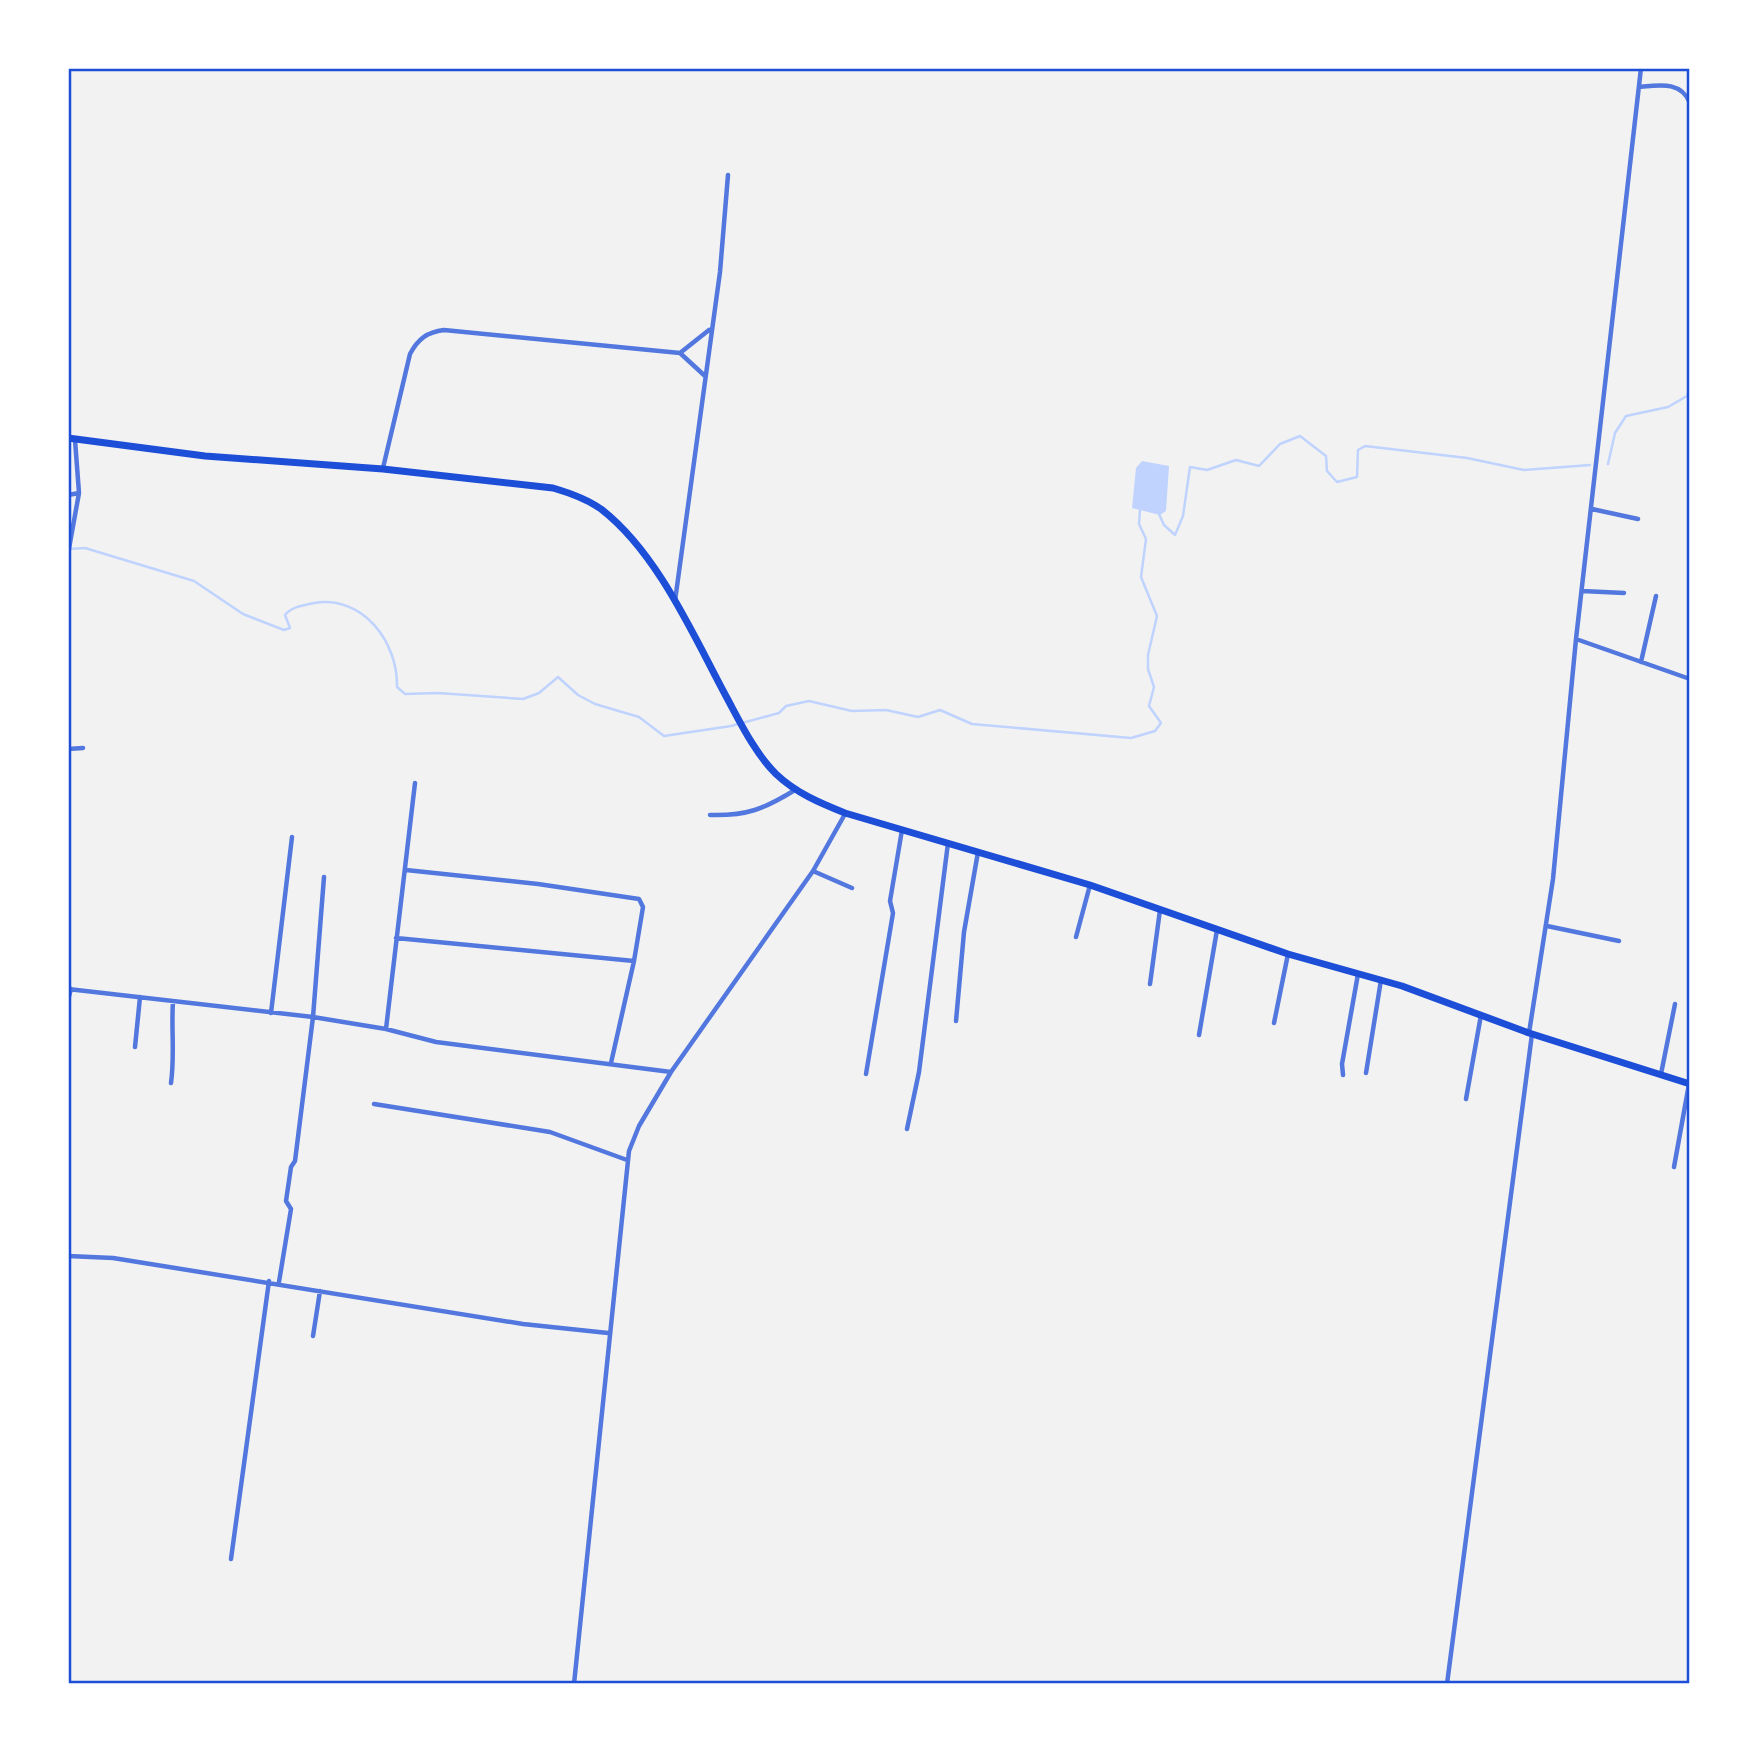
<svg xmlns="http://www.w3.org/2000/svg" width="1758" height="1752" font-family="Commissioner,sans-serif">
<rect width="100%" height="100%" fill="#f2f2f2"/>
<path fill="#bfd3fe" d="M1142,461L1169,466L1166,511L1160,515L1132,508L1136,468Z"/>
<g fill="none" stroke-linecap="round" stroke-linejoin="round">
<path stroke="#bfd3fe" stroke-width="2.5" d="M1608,464L1615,433L1626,416L1668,407L1687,396L1690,387
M1159,514L1164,525L1175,535L1183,516L1190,467L1207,470L1236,460L1259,466L1280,444L1300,436L1326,456L1327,471L1337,482L1357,477L1358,450L1365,446L1467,458L1524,470L1590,465
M68,549L85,548L194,581L243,614L284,630L290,628L285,615C291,607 304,605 314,603C363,595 398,642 397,687L405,694L438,693L523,699L539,693L558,677L578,695L595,704L639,717L664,736L731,726L779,713L786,706L809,701L852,711L886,710L918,717L940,710L972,724L1131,738L1155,731L1161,723L1149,706L1154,687L1148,669V655L1157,616L1141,577L1146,539L1139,524L1140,510"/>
<path stroke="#5277de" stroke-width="4.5" d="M1639,87C1660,85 1681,81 1690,103
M680,353L709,330
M383,468L410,354C418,339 427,332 444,330L680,353L705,376
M68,495L79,493
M1592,509L1638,519
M68,554L79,493L75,440
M1582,591L1624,593
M675,601L720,272L728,175
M1576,639L1690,679
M1641,662L1656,596
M68,749L83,748
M710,815C747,816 764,809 795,790
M406,870L538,884L639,899L643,907L634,961
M813,871L852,888
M1547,926L1619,941
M1076,937L1090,885
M396,938L634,961L611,1063
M1150,984L1160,910
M68,989L313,1017L386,1029L436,1042L671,1072
M68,1000L71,989
M271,1013L292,837
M956,1021L964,932L978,852
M1274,1023L1288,954
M386,1029L415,783
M1529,1033L1553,879L1576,639L1641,68
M1199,1035L1217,930
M135,1047L140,997
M1366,1073L1381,980
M866,1074L893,913L890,901L902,830
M1661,1074L1675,1004
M1343,1075L1342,1064L1358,974
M171,1083C175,1054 171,1029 173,1001
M1466,1099L1481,1015
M374,1104L550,1132L627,1160
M907,1129L919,1072L948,843
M1674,1167L1689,1084
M68,1256L113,1258L523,1324L608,1333
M279,1282L291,1209L286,1201L291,1167L295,1161L313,1017L324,877
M313,1336L320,1291
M231,1559L269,1281
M574,1684L629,1151L639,1126L671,1072L813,871L845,814
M1447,1684L1532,1034"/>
<path stroke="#1d4ed8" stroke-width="7" d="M68,438L205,456L383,469L553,488C570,493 587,499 601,509C658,553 694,637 727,698C741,724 755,753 776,774C796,793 820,803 845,813L1090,885L1288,954L1402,986L1529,1033L1690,1084"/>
</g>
<rect width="1758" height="1752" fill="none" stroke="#ffffff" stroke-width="140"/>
<rect x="70" y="70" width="1618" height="1612" fill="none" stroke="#1d4ed8" stroke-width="2.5"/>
</svg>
